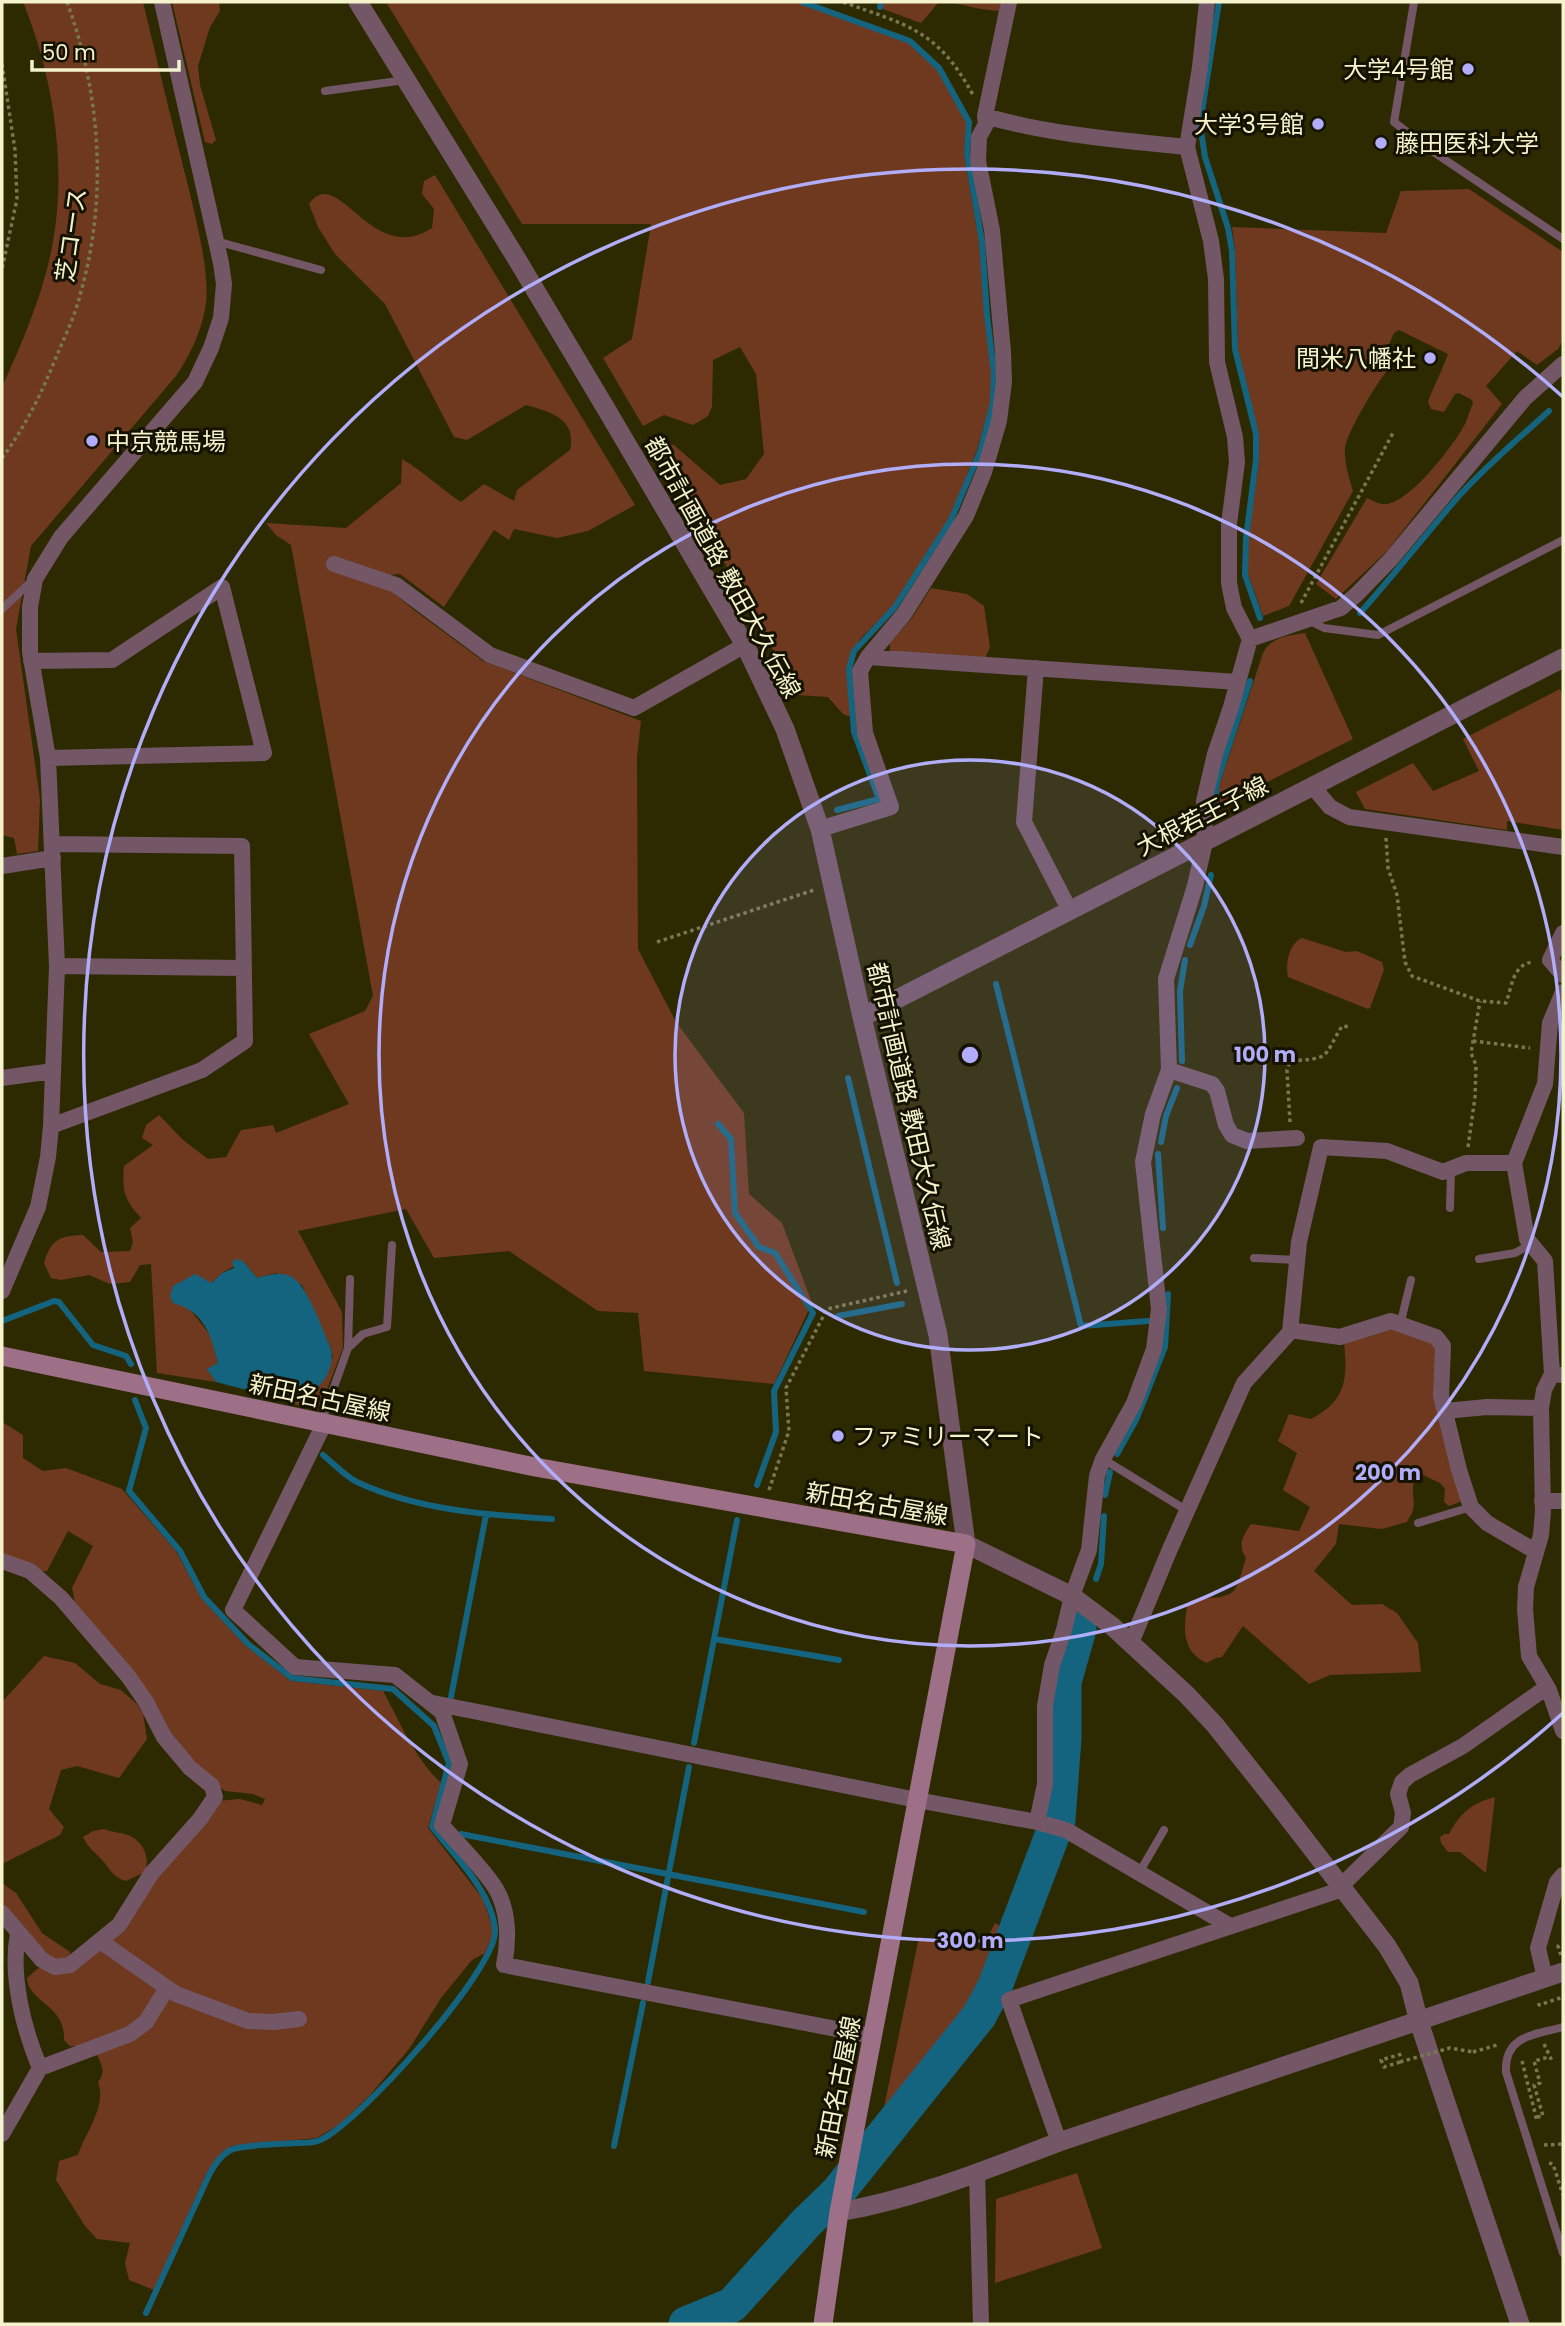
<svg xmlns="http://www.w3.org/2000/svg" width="1565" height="2326" font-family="Poppins,'Noto Sans JP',sans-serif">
<rect width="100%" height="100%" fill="#2d2a02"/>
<path fill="#6e391e" d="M23,2H143C157,60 171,119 186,178C194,210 210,271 206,303C202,331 191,353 176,376L31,546L16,629L40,799L38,851L17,854L14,838L2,835V387C23,341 44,292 53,242C67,163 53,76 23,2Z
M172,2H219L220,11L210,27L198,66L200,85L216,140L212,144L205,142Z
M386,2H796L908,43L938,69L967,121L964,153L979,242L992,374L991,401L977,450L950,518L894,605L861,638L853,650L847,668L851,717L843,714L828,697L797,695L735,580L653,443L674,445L720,485L746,479L764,454L756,374L740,347L713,360L712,407L708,416L693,425L664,415L643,426L603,358L632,339L651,224H522Z
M882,2H1003L1001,11C979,11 960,2 939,2L921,23L880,8Z
M435,175L635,505L588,531L557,538L514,529L509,540L494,530L444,607L400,574L377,576L390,590L414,610L483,661L641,721L637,757L638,949L676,1022L744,1113L749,1194L782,1223L812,1303L774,1384L644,1371L638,1313L598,1311L509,1251L434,1258L406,1209L298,1231L342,1312L343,1348L319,1410L286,1402L288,1397L304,1395L333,1357L331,1349L302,1285L276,1273L257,1278L243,1261L222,1273L212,1283L195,1275L188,1307L211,1336L218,1363L208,1369L216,1382L157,1373L151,1264L140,1265L130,1282L110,1284L89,1275L61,1280L51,1278L44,1263C51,1240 58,1236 83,1235L101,1252L130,1251L133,1242L130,1228L141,1218C124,1200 122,1190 124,1166L153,1145L142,1138L146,1125L159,1115L183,1140L208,1159L226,1157L241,1130L273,1125L276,1133L349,1104L309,1034L365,1011L373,996L291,545L276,535L266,523L346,528L401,483L402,459C423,471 441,489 461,502L484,484L514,501L517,490L570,450C577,418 550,412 526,405L467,440L454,437L385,304L335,254L318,227L309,204C338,162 371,268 432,228L434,209L422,194L424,181Z
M1469,189L1563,252V340L1558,349L1537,365L1517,351L1486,386L1502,404L1387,551L1336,599L1316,584L1367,498C1373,501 1380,505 1387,504C1411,501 1454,445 1465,424C1468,417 1470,410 1473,403L1472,400L1459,393L1455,394L1444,412L1431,409L1428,402C1434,385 1442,371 1448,354L1399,330L1394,333L1388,347L1395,355L1394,365C1383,369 1346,435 1345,448C1344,463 1349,477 1353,491L1289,606L1263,616L1248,574V538L1259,462L1258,437L1238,349L1235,250L1232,227L1386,233L1401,191Z
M931,588L967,594L984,606L990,647L985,658L890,651V643L912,618Z
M1305,633L1353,739L1219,806L1216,805L1220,783L1263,653C1272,636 1288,636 1305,633Z
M1560,689L1563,696V830L1507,821V830L1365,809L1356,792L1413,763L1433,791L1479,771L1463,739Z
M1302,938L1346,952L1357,951L1382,962L1384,970L1370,1008L1368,1009L1288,977C1285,964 1289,943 1302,938Z
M1390,1326L1434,1342L1462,1501L1449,1506L1444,1502L1445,1489L1440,1483L1419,1473C1408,1485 1416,1496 1413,1510C1413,1512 1408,1520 1407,1522L1382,1529L1339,1524L1336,1544L1314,1571L1352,1605L1382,1604L1397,1613L1418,1643L1421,1672L1330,1675L1309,1684L1243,1626L1222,1657L1216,1658L1207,1663C1181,1651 1183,1627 1188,1602C1201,1595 1227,1602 1235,1589C1240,1581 1243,1567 1246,1558C1237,1545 1243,1536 1251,1524L1299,1531L1310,1507L1283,1490L1297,1453L1278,1441L1289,1414L1311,1419C1346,1401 1348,1379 1344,1342Z
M2,1422L23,1435V1458L43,1471L66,1468L122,1489L176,1551L202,1599L246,1646L291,1681L383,1691C401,1724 414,1757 441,1783L428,1828L483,1899L494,1932L485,1953L472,1960L441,1998L409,2049L370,2095L340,2124L317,2138L231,2146L217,2158L206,2174L154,2290L129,2280L125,2263L130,2243L97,2239L85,2226L56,2180L59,2161L78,2155C86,2131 107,2106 98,2082C106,2072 102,2066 97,2055L98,2052L168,1993L268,2027L304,2025L302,2015L240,2014L178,1990L109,1941L217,1801L240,1799L262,1805L265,1799L253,1794L225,1791L196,1768L76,1607L72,1588L93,1546L68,1531L47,1571H41L2,1555Z
M44,1656L75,1663L100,1684L121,1690L138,1705L143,1714L147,1739L119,1778L77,1766L61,1770L49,1809L64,1827L60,1835L2,1864V1702Z
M1495,1797L1486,1873L1460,1852H1448L1441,1843L1440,1837L1445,1834H1449C1460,1813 1472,1803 1495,1797Z
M104,1829C113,1833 124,1832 132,1837C144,1843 150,1859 145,1872L126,1881C112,1877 110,1868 101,1859C94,1851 88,1848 83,1837L93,1831Z
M2,1883L16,1893L42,1933L70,1952L69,1962L47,1958L2,1908Z
M995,1923L1006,1930L975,2004L891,2113L882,2117L919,1937L981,1950Z
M100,1948L162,1989L140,2022L80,2046H70L64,2040C66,2005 28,2002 27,1978L37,1969Z
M1077,2173L1102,2248L995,2283L996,2199Z"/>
<path fill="#14647f" d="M236,1259L243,1261L257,1278C268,1275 279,1271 290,1276C307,1283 323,1331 331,1349C333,1359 331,1366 327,1375C308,1413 247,1389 216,1382L207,1369L218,1363C211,1335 204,1311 173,1303L170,1296L173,1286L195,1274L212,1283L222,1273L234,1268L232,1263Z"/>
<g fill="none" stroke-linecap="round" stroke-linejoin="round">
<path stroke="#14647f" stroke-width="6" d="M802,2L910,41L939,68L969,122L967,153L982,242L987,315L994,373L993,403L980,452L951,520L895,607L854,651L849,669L854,732L879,799L837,810
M1219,2L1200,124L1205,157L1228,228L1232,251L1235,349L1256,434V460L1246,538L1245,575L1260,618
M880,7L881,2
M1360,613C1394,575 1425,535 1458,497C1486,466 1518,439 1549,411
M1214,804L1217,782L1250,681
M1190,945L1204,906L1211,875
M996,984L1081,1326L1148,1321
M1182,1061L1180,991L1185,960
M848,1078L897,1283
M718,1124L731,1139L735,1213L759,1247L775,1253L813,1313L774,1391L776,1432L757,1485
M1161,1142L1166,1116L1177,1088
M1158,1154L1163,1228
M838,1316L902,1304
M2,1321L54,1301L59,1302L93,1345L126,1356L131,1364
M135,1400L146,1428L129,1491L180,1551L204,1597L248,1644L292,1678L393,1689L434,1726L449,1763L432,1827C455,1856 492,1892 495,1930C499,1967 355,2128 318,2141C312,2143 303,2143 297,2143C283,2144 237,2145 229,2151C219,2157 214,2166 209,2175L146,2313
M1117,1454L1137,1418L1165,1347L1168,1294
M323,1455C334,1464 345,1476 357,1482C417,1510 487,1515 552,1519
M1105,1495L1110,1472
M1096,1579L1101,1564L1104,1516
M714,1639L839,1660
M451,1697L486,1515
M694,1743L737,1520
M461,1834L864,1912
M648,1982L689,1767
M614,2146L643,2003"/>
<path stroke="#14647f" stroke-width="35" d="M686,2324L732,2305L806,2223L838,2192L979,2016L995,1986L1058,1820L1064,1738V1682L1079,1629"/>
<path stroke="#797750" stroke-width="3.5" stroke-dasharray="3.5 3.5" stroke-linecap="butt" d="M843,2C907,25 938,30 973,95
M2,64L15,150L17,199L2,269
M2,458C26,426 42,392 57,355C65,336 75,316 80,295C108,199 101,95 67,2
M1301,603L1393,433
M1386,838L1388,868L1397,895L1405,962L1412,976L1480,1001L1506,1003C1512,986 1513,964 1533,962
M657,942L814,890
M1473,1041L1530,1048
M1290,1122L1287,1070L1290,1061C1332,1058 1322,1059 1342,1026L1349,1027
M1468,1147L1475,1097L1476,1065L1471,1053L1480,1001
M769,1490L789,1431L786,1388L827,1309L907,1291
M1561,1955L1558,1946L1563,1944
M1539,2003V2005L1563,1997
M1544,2044L1552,2061
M1473,2052L1497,2045
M1522,2061L1537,2121
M1400,2062L1384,2067L1381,2060L1402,2054
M1537,2117L1543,2116L1534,2085L1540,2083L1534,2061L1549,2057
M1544,2145L1563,2144
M1549,2163L1553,2164L1563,2195"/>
<path stroke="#735766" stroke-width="8" d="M1414,2L1394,122L1429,149L1563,239
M325,91L405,80
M216,241L321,270
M2,609L33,580
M1308,620L1324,628L1378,635L1563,540
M1450,1208L1451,1169
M1254,1258L1297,1260
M1479,1259L1515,1253L1531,1244
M1400,1325L1411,1280
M348,1348L363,1334L387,1327L392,1245
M321,1423L348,1348L350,1279
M1103,1459L1186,1510
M1418,1523L1471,1507
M1139,1873L1164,1830
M1563,2027C1535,2035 1504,2035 1506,2072L1563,2253"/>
<path stroke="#735766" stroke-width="16" d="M985,116C1051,135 1119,140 1187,147
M334,564L396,585L490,655L634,708L745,645
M1250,639L1341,608L1357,594L1391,559L1525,398L1563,364
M868,657L1238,682
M31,661L112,660L222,587L264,753L48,758
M1036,668L1024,822L1070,911
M1313,787L1330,807L1349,817L1563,847
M820,829L891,807L865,733L860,671L868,657L904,614L966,516L984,472L999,421L1004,382L1003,352L992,230L978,161L979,137L986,124L985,116L1009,2
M2,866L53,858
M1563,933L1550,960L1563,975
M57,966L244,968
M1169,1070L1212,1084L1217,1091L1226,1125L1232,1135L1247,1141L1297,1138
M2,1078L53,1071
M51,1126L202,1070L245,1041L242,846L53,844
M2,1291L38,1207L48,1157L51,1126L57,966L48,758L30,652V607L35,579L61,537L195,382L211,348L221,318L224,284L221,263L162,2
M1290,1330L1340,1337L1391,1321L1436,1337L1443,1346L1441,1396L1459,1470L1471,1507L1487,1523L1535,1551
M1552,1374L1545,1261L1527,1239L1514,1163L1545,1084L1550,1023L1563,992
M1563,1375L1552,1374L1544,1390L1541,1408L1543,1511L1541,1535L1526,1587L1525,1609L1529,1656L1549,1690L1563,1731
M1445,1411L1487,1407L1541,1408
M324,1424L233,1610L295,1667L395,1675L442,1712L460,1764L442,1825C457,1843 485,1870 496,1889C509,1911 509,1941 504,1965L873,2036
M1542,1501H1563
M2,1561L30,1571L61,1598L128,1676L146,1702L164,1737L190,1768L212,1786L215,1797L200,1819L151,1874L119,1925L70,1965L55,1967L42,1960L2,1913
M1131,1643L1170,1549L1244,1383L1290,1332L1299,1242L1321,1147L1387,1151L1443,1172L1466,1163H1514
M433,1703L917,1800L1037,1822L1066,1830L1230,1926
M1037,1822L1045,1784V1706L1052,1665L1064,1630L1072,1596L1089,1550L1097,1476L1103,1459L1134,1403L1154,1349L1159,1309L1143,1162L1153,1114L1169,1070L1166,979L1195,886L1205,842L1204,801L1215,754L1231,707L1250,639L1234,608L1229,583V524L1237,462L1235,437L1217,362L1216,279L1211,241L1187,147L1200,67L1207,2
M1341,1886L1401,1827L1403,1813L1398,1794L1402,1782L1410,1775L1463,1746L1547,1687
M18,1933C10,1975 23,2028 40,2068
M100,1941L176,1994L248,2021L274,2022L299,2019
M1545,1978L1538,1948L1557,1882L1563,1875
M2,2134L40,2068L130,2034L146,2022L167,1988
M1059,2142L1009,2000L1343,1889
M977,2173L981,2324"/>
<path stroke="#735766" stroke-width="19" d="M358,2L515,256L605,407L745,645L785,729L820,829L862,1017L938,1335L966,1544L1072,1596L1112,1626L1187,1695L1215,1725L1273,1798L1387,1946L1409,1983L1419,2022L1520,2324
M862,1017L1563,658
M839,2212C915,2199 987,2169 1059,2142L1563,1972"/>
<path stroke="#9d7088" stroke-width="19" d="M2,1356L535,1467L966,1544L839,2212L823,2324"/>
<path stroke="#797750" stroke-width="3.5" stroke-dasharray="3.5 3.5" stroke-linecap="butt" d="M1400,2062L1450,2048L1473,2052"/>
</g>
<circle cx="970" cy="1055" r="295" fill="#b1adfa" fill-opacity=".12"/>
<g fill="none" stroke="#b1adfa" stroke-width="3.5">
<circle cx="970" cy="1055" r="295"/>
<circle cx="970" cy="1055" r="591"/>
<path d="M1563 1713A886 886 0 1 1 1563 397"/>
</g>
<g fill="#b1adfa" stroke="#151200" stroke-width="2.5">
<circle cx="1468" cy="69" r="7"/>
<circle cx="1318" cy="124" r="7"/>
<circle cx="1381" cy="143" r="7"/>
<circle cx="1430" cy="358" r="7"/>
<circle cx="92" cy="441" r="7"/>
<circle cx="838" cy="1436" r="7"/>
</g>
<g text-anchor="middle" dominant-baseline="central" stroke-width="6" stroke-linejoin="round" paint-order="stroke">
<g font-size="24" fill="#f4f3ce" stroke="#151200" text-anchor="end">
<text x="1454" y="69">大学4号館</text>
<text x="1304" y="124">大学3号館</text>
<text x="1395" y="143" text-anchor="start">藤田医科大学</text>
<text x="1416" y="358">間米八幡社</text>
<text x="106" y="441" text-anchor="start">中京競馬場</text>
<text x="852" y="1436" text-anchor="start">ファミリーマート</text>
</g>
<g font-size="24" fill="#f4f3ce" stroke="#151200">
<text transform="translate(71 235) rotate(-82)">芝コース</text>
<text transform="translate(723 567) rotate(61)">都市計画道路 敷田大久伝線</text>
<text transform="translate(1202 816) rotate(-27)">大根若王子線</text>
<text transform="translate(909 1106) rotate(77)">都市計画道路 敷田大久伝線</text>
<text transform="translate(320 1398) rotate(12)">新田名古屋線</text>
<text transform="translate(877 1504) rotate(10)">新田名古屋線</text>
<text transform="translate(838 2087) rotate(-79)">新田名古屋線</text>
</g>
</g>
<circle cx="970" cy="1055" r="10" fill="#b1adfa" stroke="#151200" stroke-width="3.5"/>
<g font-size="21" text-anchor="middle" font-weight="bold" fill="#b1adfa" stroke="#151200" stroke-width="6" stroke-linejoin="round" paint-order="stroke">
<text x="1265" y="1062">100 m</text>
<text x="1388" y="1480">200 m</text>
<text x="970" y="1948">300 m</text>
</g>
<rect width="1565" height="2326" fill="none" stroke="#f4f3ce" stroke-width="7"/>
<path d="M32 60v10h147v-10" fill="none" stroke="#f4f3ce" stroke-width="3.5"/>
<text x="42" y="60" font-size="21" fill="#f4f3ce" stroke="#151200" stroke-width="5" paint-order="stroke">50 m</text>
</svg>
